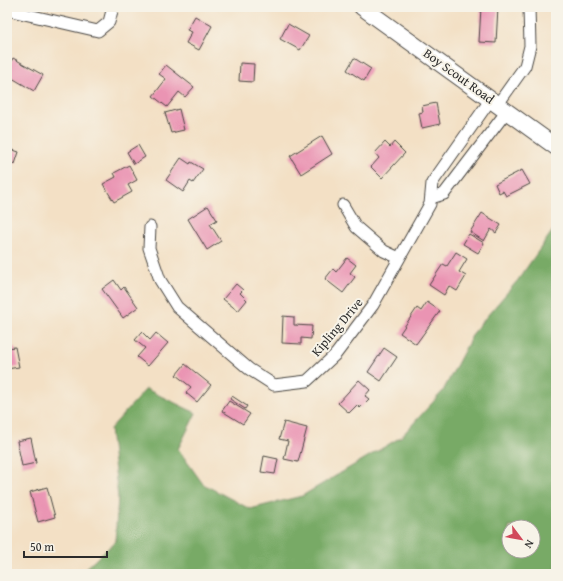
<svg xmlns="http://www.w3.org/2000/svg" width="563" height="581" font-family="'Gentium Book Plus',serif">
<rect width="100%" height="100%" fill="#f7f3e8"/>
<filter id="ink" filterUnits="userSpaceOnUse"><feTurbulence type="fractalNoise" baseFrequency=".025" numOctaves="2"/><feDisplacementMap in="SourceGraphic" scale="8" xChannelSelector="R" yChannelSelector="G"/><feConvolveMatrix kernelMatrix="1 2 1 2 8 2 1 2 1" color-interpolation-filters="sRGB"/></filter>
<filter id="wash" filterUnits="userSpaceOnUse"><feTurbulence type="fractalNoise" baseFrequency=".012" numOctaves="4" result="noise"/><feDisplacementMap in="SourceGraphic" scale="16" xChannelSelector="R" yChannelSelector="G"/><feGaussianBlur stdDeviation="0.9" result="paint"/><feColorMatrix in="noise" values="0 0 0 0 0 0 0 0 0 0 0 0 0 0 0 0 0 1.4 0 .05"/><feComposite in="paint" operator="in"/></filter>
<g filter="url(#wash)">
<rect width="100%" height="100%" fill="#f3e0c5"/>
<path fill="#78aa66" stroke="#526a48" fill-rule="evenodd" d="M556,226V574H84L83,571L115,542L118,497L110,429L146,389L196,413L178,449L203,484L250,509L302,496L401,437L443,391L475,330L518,280ZM509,527H533V551H509Z"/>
<g id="blocks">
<path fill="#ea94b3" d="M481,7H498L496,43L479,42Z
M195,16L212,26L199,50L186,43L192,32L187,30Z
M288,24L309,36L300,50L280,39Z
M13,58L43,75L34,91L7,75V69Z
M354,58L371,69L364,81L347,70Z
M240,63L254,64L253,82L239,81Z
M166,65L194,87L185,97L179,92L167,107L153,96L166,79L159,74Z
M436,103L440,124L422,128L419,113L423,112L422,106Z
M179,109L184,130L171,133L165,113Z
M322,136L332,154L301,174L290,156Z
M385,142L390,147L394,142L405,153L382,178L371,167L379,158L375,153Z
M138,145L145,157L134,164L127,152Z
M7,148L19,152L15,164L7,161Z
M181,158L190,164L191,162L203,169L193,183L190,181L183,192L166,180Z
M129,165L137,180L128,185L132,192L114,202L103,184L116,177L114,173Z
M522,170L530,184L506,196L503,191L499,193L495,184Z
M208,206L217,220L210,224L221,241L207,250L188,219Z
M482,213L501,225L496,233L491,229L484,241L470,232Z
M469,234L484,243L478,253L463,244Z
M456,252L467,259L459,272L466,276L457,291L449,286L444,295L429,285L443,264L447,266Z
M347,258L356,265L350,273L355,277L343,293L325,279L333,269L336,272Z
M114,280L121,290L124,287L138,307L123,318L102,289Z
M236,284L243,290L240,293L247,300L238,311L223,299Z
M427,302L440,311L416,344L400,333L417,308L421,311Z
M283,316L294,317V325L312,326L311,339L301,338V344L282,343Z
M142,332L150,340L156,333L168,343L148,366L137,357L145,348L135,340Z
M15,347L19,367L7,369V348Z
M384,348L397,357L381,381L368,372Z
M185,364L211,385L197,402L186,393L191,387L176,375Z
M359,380L370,390L365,396L369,399L360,408L357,405L349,413L338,403Z
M232,396L247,406L245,409L230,399Z
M229,401L250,414L243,424L222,411Z
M284,422L307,428L298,462L284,459L288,441L279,439Z
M31,438L36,463L22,466L17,441Z
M264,456L278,459L275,474L261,472Z
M47,487L55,517L38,522L30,492Z"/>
</g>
</g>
<g filter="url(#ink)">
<use href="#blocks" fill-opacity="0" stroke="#494642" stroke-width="1"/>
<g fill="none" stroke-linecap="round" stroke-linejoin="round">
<g stroke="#494642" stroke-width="13">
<path id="street" d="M7,10L98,31L109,22L113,7
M498,104L525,66L530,46L529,7
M431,198L444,194L507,111
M343,205L356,227L384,251L399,258
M150,227L149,248L160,280L177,307L249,369L274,385L307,381L336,354L373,305L430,204L432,183L491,99"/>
</g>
<g stroke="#494642" stroke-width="18">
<path id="secondary" d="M362,7L556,147"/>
</g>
<use href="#street" stroke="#fff" stroke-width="11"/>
<use href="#secondary" stroke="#fff" stroke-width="16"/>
</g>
</g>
<g text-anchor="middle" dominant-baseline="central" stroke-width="4" stroke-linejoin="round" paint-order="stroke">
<g font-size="13" fill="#2b2b2b" stroke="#f7f3e8">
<text transform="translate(459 76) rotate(36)">Boy Scout Road</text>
<text transform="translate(337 327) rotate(-50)">Kipling Drive</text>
</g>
</g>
<rect width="563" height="581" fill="none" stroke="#f7f3e8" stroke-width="24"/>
<g transform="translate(521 539) rotate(122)"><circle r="19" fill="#f7f3e8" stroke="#a5a39c"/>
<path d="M0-3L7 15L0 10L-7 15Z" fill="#d1495b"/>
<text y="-6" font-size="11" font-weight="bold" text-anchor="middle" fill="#2b2b2b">N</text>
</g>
<path d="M24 551v6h83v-6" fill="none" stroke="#2b2b2b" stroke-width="2"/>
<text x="30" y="551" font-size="12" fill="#2b2b2b" stroke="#f7f3e8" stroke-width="3" paint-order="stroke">50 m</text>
</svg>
